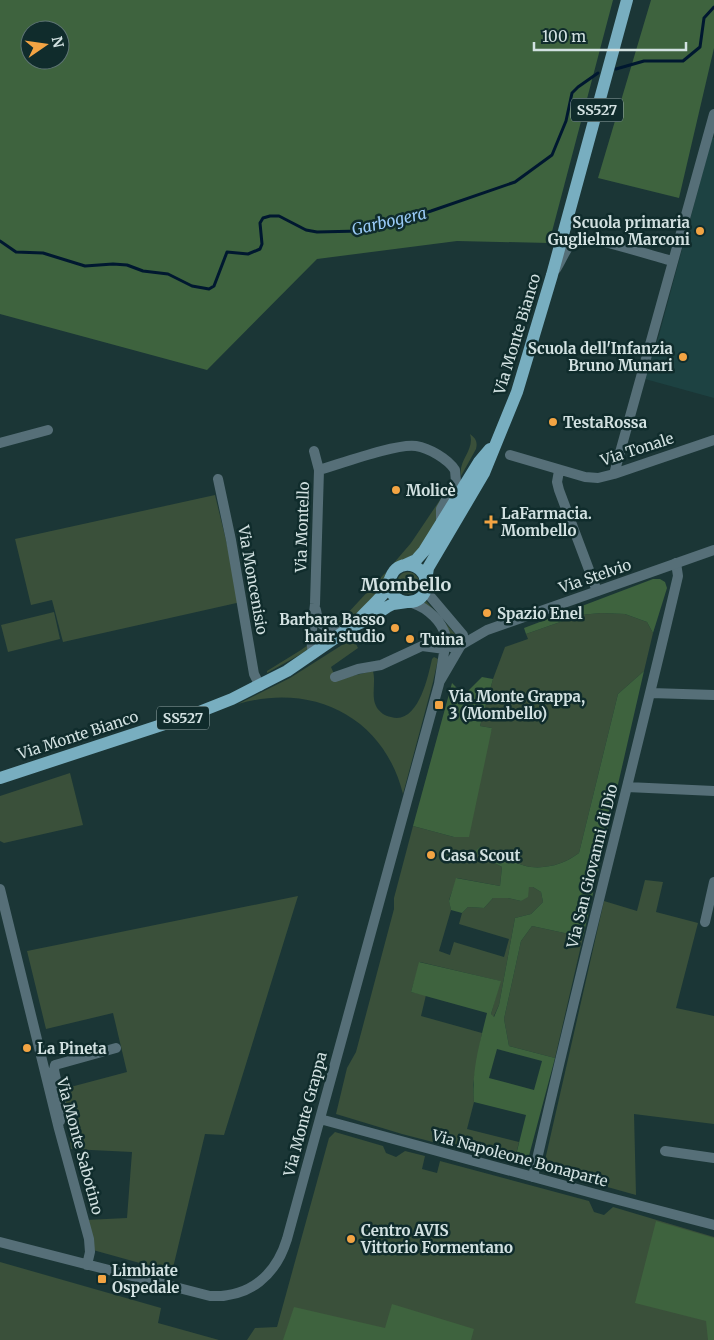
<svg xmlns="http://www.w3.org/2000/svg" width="714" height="1340" font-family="Merriweather,serif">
<rect width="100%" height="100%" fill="#1b3636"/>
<path fill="#1d4242" d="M712,138H714V398L645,379L659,335Z"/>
<path fill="#3a503a" d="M470,434C475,438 478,441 476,449L461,476C458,460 475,450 470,434Z
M450,485C444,502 428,544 414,554C408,558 400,561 393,564L411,543Z
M215,495L241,602L63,642L52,600L31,605L15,539Z
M386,572C384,578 384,583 381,588C372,602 349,623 333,626L346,615Z
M397 583a11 11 0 1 1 22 0a11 11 0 1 1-22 0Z
M426,601L455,634L459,642L452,644L424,603Z
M54,612L60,639L8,652L1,625Z
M601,613L625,614L647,622L653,633L644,671L618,694L579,853C566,863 548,869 531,867C520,866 491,852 480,847L475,852L502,867L500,886L457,878L449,900L451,910L439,951L450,955L454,942L504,957L509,939L459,924L462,913L468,907L484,908L493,898H508L521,901L529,887H533L541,892L543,902L531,914L515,918L499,1005L493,1018L491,1014L500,981L420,962L411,992L426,995L421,1016L482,1033L473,1085L474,1102L467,1129L519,1142L514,1163L402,1134L336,1114L347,1068L356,1052L394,909V898L413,826L454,837L492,728L480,726L493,679L505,647L528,639L526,634L580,615Z
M326,632L329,633L327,635L301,654L267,673V671L301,650Z
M353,638L358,648L331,667L334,674L335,680L373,671C376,683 371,696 376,706C379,712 385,716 391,717C418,725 428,677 432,659L434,657L438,659L433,682L403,794C384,717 313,682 238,704L290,678Z
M70,773L83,825L4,843L0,841V796Z
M645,880L663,882L656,912L698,923L676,1008L714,1016V1124L634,1114L636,1195L543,1169L604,901L637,911Z
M298,896L224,1135L205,1134L172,1272L93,1250L86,1220L127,1218L132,1152L71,1149L63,1089L127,1072L113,1013L46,1029L27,951Z
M532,926L583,937L555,1058L509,1046L504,1019L521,941Z
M335,1132L383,1146L386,1153L396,1157L405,1151L425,1156L422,1169L437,1173L440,1161L589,1201L594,1212L604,1215L613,1207L714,1237V1340H247L255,1328L277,1327L329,1138Z
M0,1262L161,1308L158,1323L219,1340H0Z"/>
<path fill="#3e633e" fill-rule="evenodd" d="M0,0H613L549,243L457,241L317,259L207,370L0,314ZM30,30H60V60H30Z
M651,0H714V48L679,198L598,178Z
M653,579H660L665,582L667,588L653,633L647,622L625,614L601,613L580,615L526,634L524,628Z
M644,671L583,937L532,926L521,941L504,1019L509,1046L555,1058L526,1167L514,1163L526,1115L474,1102C471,1072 480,1042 487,1013L411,992L419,962L501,981L491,1014L494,1017L499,1005L515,918L531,914L543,902L541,892L533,887H529L528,897L521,901L508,898H493L484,908L468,907L462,913L451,910L449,901L456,878L500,886L502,867L474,852L480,847C491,852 520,866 531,867C548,869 566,863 579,853L618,694ZM497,1049L542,1061L534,1090L489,1078Z
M482,677L493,679L480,726L492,728L469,837H454L413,826L452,683L464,695Z
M656,1221L714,1238V1340H708L706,1321L635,1303Z
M392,1304L474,1329L471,1340H283L294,1307L385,1328Z"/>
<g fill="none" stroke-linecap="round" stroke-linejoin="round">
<path stroke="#001830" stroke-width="3" d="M616,69L644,61H683L700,47L704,18L714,7
M0,241L16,252L43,253L85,266L113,264L127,265L143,271L168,274L192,286L209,289L214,286L227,252L248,254L260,249L262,244L260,223L263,218L270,216H279L306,230L317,232L360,231L381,227L431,211L515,182L552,155L566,121L572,93L578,87L598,73"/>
<path stroke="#566f78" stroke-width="10" d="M556,269C562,260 567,245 575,239C587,233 657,258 673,261
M0,443L48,430
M510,455L585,477L598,478L614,474L714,440
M319,470C340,464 397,443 416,446C429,448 448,459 455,470L456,482L441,509V523
M559,471L557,482L559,490L597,591
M614,474L714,114
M218,479L231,540L254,674L260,686
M316,610C318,629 331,631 347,628
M313,654L311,639L315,604L319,470L314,451
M335,677L358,669L381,665L422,646L445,649
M440,681L461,645
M651,693L714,695
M627,787L714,791
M0,889L59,1129L89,1239L90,1252L87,1265
M705,922L714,882
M320,1119L603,1196L714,1225
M60,1121L61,1103L54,1070L55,1065L116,1048
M665,1151L714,1158
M533,1177C578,976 631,777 678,576L676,563
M0,1242L210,1296C250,1298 276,1275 287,1239L439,684L446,640"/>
<path stroke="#566f78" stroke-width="10" d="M427,584L430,596L463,635V641L461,645
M407,602C422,604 438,617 444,631C446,635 445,642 449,646C452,648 453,648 456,648L487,630L714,550"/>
<path stroke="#78aec0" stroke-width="12" d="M405,565L416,560L424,551L479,462L490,449
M426,580L428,568L484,473L517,392L552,275L627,0
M355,624C364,613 375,604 384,593C389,586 389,575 396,569C408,559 426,568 426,584C427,609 388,608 389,581
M0,778L189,716L232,699L287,671L351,627L369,619L387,607L393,604L407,602"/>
</g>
<g fill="#f3a443" stroke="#102c2c" stroke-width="2">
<circle cx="700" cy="231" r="5"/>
<circle cx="683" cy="357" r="5"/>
<circle cx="553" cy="422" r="5"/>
<circle cx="396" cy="490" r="5"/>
<path d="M488.5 514.5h5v5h5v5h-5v5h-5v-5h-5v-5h5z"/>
<circle cx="487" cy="613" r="5"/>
<circle cx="395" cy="628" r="5"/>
<circle cx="410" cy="639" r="5"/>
<rect x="434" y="700" width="10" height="10" rx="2.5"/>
<circle cx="431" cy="855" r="5"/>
<circle cx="27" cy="1048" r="5"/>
<circle cx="351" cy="1239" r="5"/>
<rect x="97" y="1274" width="10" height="10" rx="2.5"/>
</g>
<g text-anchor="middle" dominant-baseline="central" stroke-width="5" stroke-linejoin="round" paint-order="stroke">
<g fill="#102c2c" stroke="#98abab" stroke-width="1">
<rect x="571" y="98.5" width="52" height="23" rx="4"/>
<rect x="157" y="706.5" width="52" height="23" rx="4"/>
</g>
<g font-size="14" font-weight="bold" fill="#d2e1e1">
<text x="597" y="110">SS527</text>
<text x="183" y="718">SS527</text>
</g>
<g font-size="15" font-weight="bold" fill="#d2e1e1" stroke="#102c2c" text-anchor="start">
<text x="690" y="222" text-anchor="end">Scuola primaria<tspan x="690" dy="17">Guglielmo Marconi</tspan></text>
<text x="673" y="348" text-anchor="end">Scuola dell'Infanzia<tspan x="673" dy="17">Bruno Munari</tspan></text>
<text x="563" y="422">TestaRossa</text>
<text x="406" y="490">Molicè</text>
<text x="501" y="513">LaFarmacia.<tspan x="501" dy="17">Mombello</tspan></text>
<text x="497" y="613">Spazio Enel</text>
<text x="385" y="619" text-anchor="end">Barbara Basso<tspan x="385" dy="17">hair studio</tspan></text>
<text x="420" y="639">Tuina</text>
<text x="449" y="696">Via Monte Grappa,<tspan x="449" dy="17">3 (Mombello)</tspan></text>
<text x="441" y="855">Casa Scout</text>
<text x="37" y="1048">La Pineta</text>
<text x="361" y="1230">Centro AVIS<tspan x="361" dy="17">Vittorio Formentano</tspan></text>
<text x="112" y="1270">Limbiate<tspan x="112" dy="17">Ospedale</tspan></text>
</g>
<g font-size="15" fill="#d2e1e1" stroke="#102c2c">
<text transform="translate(517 334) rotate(-73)">Via Monte Bianco</text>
<text transform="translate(637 449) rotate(-18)">Via Tonale</text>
<text transform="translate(302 527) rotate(-88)">Via Montello</text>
<text transform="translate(595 576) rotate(-19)">Via Stelvio</text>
<text transform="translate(253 580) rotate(80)">Via Moncenisio</text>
<text transform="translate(78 735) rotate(-18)">Via Monte Bianco</text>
<text transform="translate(592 866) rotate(-76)">Via San Giovanni di Dio</text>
<text transform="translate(305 1114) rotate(-75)">Via Monte Grappa</text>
<text transform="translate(80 1146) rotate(75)">Via Monte Sabotino</text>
<text transform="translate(520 1158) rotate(15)">Via Napoleone Bonaparte</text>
</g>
<g font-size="16" font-style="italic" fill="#99caf7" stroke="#102c2c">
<text transform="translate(389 221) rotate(-13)">Garbogera</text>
</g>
<g font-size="18" font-weight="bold" fill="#d2e1e1" stroke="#102c2c">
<text x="406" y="584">Mombello</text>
</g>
</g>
<g transform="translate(45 45) rotate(77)"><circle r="24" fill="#102c2c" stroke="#5e7474"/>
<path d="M0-4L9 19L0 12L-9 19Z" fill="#f3a443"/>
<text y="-8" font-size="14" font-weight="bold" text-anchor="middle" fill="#d2e1e1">N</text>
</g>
<path d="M534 42v8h152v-8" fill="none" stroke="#d2e1e1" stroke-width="2.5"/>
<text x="542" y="42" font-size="15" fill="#d2e1e1" stroke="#102c2c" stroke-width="4" paint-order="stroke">100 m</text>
</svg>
